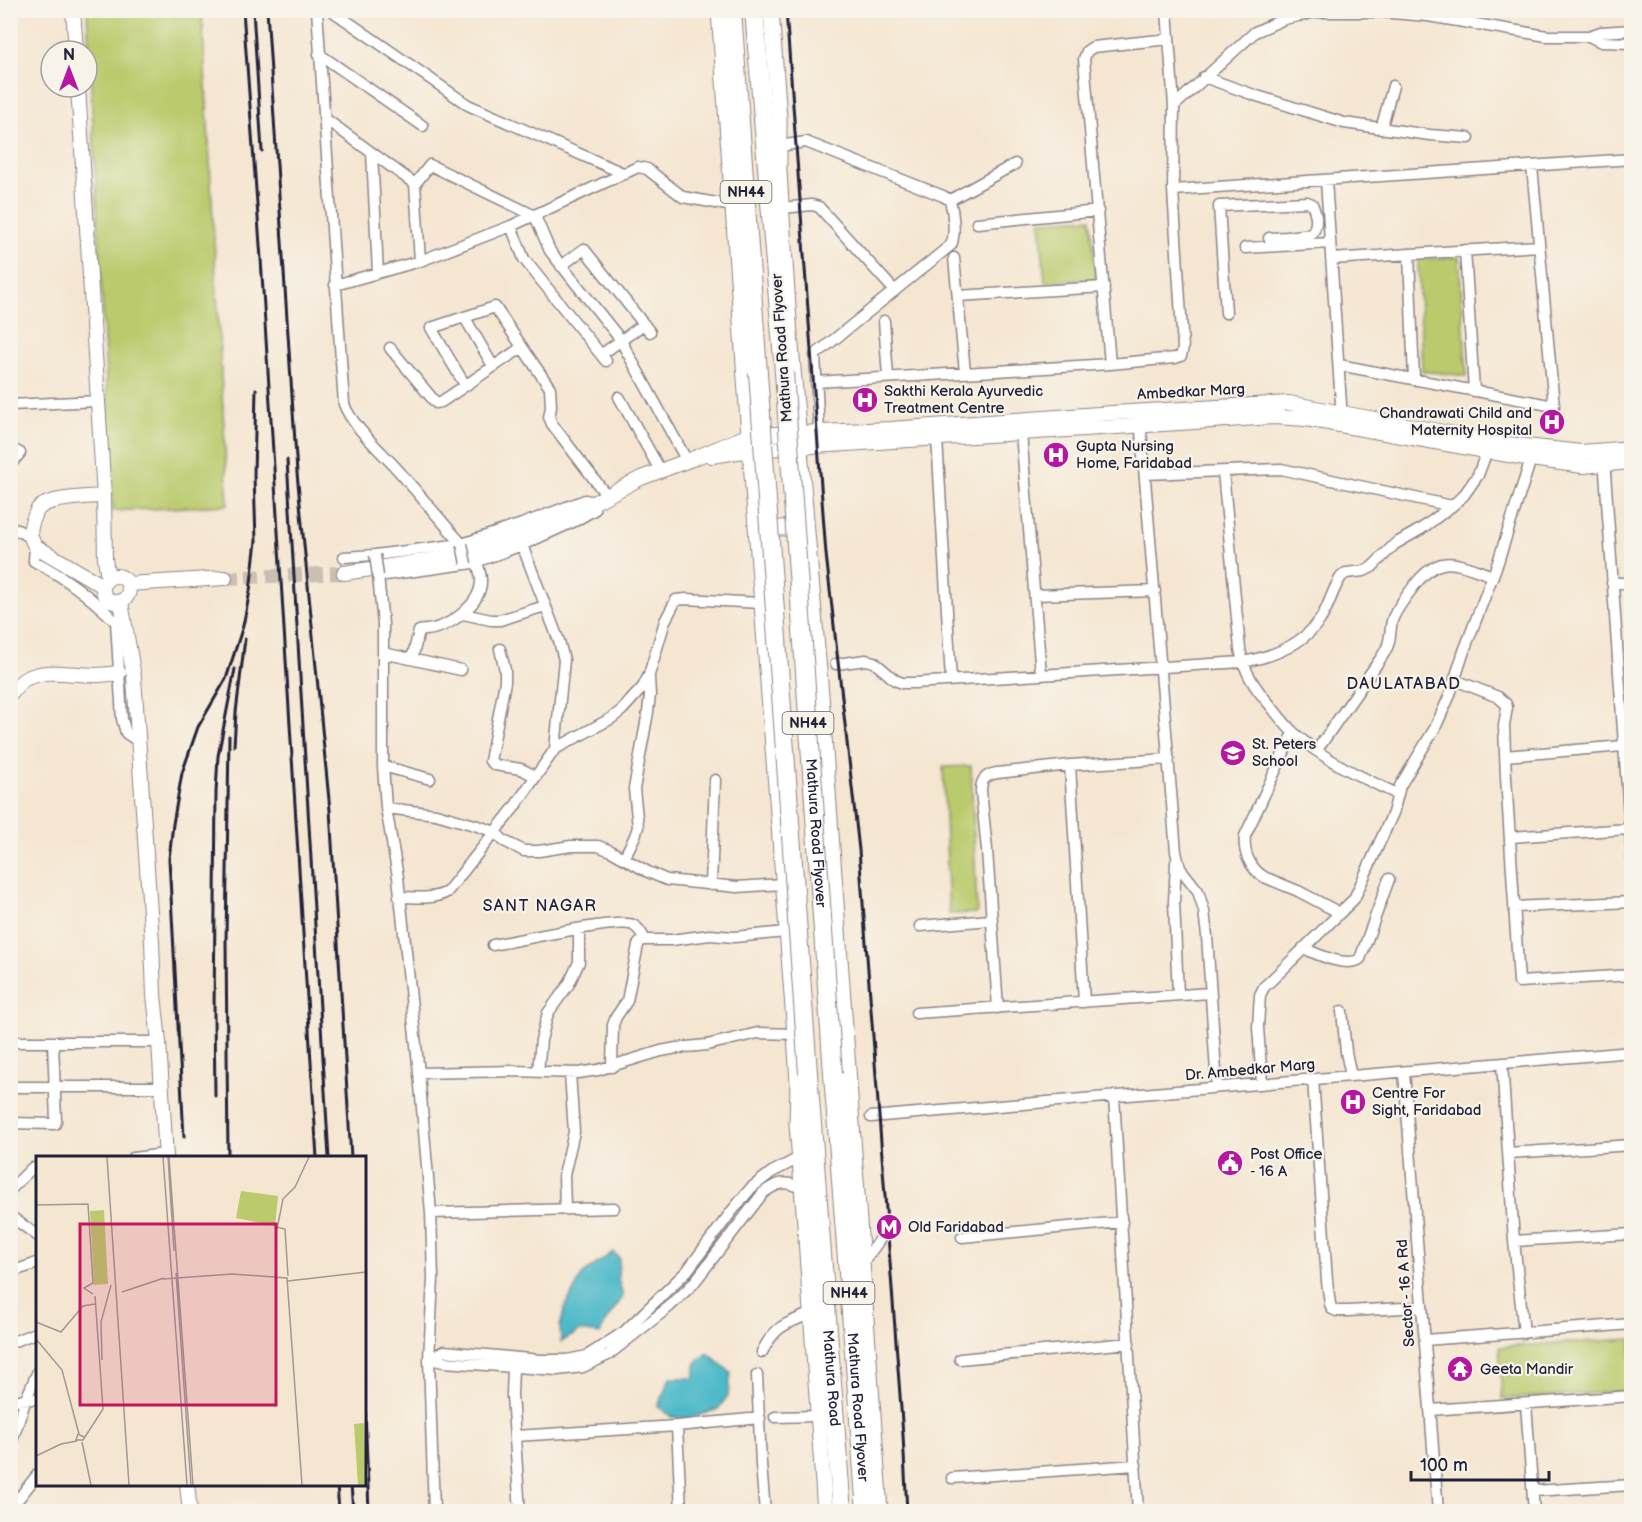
<svg xmlns="http://www.w3.org/2000/svg" width="1642" height="1522" font-family="'Balsamiq Sans',sans-serif">
<rect width="100%" height="100%" fill="#f7f3e8"/>
<filter id="ink" filterUnits="userSpaceOnUse"><feTurbulence type="fractalNoise" baseFrequency=".0167" numOctaves="2"/><feDisplacementMap in="SourceGraphic" scale="12" xChannelSelector="R" yChannelSelector="G"/><feConvolveMatrix kernelMatrix="1 2 1 2 8 2 1 2 1" color-interpolation-filters="sRGB"/></filter>
<filter id="wash" filterUnits="userSpaceOnUse"><feTurbulence type="fractalNoise" baseFrequency=".008" numOctaves="4" result="noise"/><feDisplacementMap in="SourceGraphic" scale="24" xChannelSelector="R" yChannelSelector="G"/><feGaussianBlur stdDeviation="1.35" result="paint"/><feColorMatrix in="noise" values="0 0 0 0 0 0 0 0 0 0 0 0 0 0 0 0 0 1.4 0 .05"/><feComposite in="paint" operator="in"/></filter>
<g filter="url(#wash)">
<rect width="100%" height="100%" fill="#f5e6d1"/>
<path fill="#baca6c" stroke="#6e7654" stroke-width="1.5" d="M87,11H202L228,505L113,511Z
M1091,218L1096,279L1045,282L1040,221Z
M1459,257L1467,376L1422,371L1418,259Z
M971,766L977,913L949,914L943,767Z
M1631,1339V1391L1502,1399L1499,1347Z"/>
<path fill="#4db9c9" stroke="#386e82" stroke-width="1.5" d="M613,1252L619,1258L618,1278L623,1297L607,1319L600,1334L580,1331L561,1342L560,1327L565,1307L583,1274Z
M708,1353L731,1373L728,1395L718,1409L688,1419L672,1417L658,1406L670,1378H694L696,1363Z"/>
</g>
<g filter="url(#ink)">
<g fill="none" stroke-linecap="round" stroke-linejoin="round">
<path stroke="#cbbfb3" stroke-width="14" stroke-dasharray="14 7" stroke-linecap="butt" d="M225,578L344,573"/>
<g stroke="#8c8486" stroke-width="13">
<path id="minor" d="M317,10L344,404C351,425 382,452 397,469C419,494 440,520 462,544
M331,10L468,105L625,174
M1589,36L1601,42L1632,43
M319,54L423,126
M1204,77L1254,95L1344,123L1430,135L1469,138
M1174,106L1255,32L1284,19L1317,12H1380L1428,16L1547,36H1589L1601,32L1632,30
M324,118L415,184
M1381,129L1393,86
M779,146L806,142L943,196L950,200C953,211 956,235 951,245L815,355L819,432
M372,153L378,273
M1326,180L1342,419
M1173,190L1632,159
M950,200L1015,164
M782,208L812,205L819,207L894,290
M977,223L1098,211
M511,226L524,259L606,361
M1245,248L1330,243
M1465,250L1474,391
M1409,254L1414,380
M954,258L965,372
M1331,259L1539,246
M420,261L415,184L430,165L535,216L550,251L620,339L687,461
M561,266L584,249L650,332
M335,285L420,261L511,226L638,167L647,169L683,197L733,206
M958,296L1104,287
M1226,313L1219,206L1307,202L1312,204C1317,216 1318,223 1312,234L1287,237L1269,238
M465,318L493,366
M884,321L888,377
M390,348L436,403L441,402L521,348
M602,354L644,324
M1110,364L1084,59L1087,51L1093,47L1169,39
M1339,365L1554,406L1532,166
M816,382L1110,364L1175,358L1181,356L1183,348L1173,190L1174,106L1167,10
M465,385L431,328L495,307L550,388L551,407L549,417L552,424L607,496
M619,397L660,470
M10,405L98,401
M1140,419L1176,852L1180,868L1198,891L1204,911L1207,936L1217,1087
M1021,433L1041,674
M937,438L951,680
M10,448L20,453L10,465
M1604,458L1632,859
M1223,472L1240,649C1244,672 1255,688 1270,705C1278,715 1285,725 1294,733C1322,759 1363,778 1397,794
M1145,474L1281,469L1452,506
M10,526L30,537
M522,545L559,641L564,660L555,749
M35,546L34,561C65,577 92,598 116,622L122,719L126,733L138,741
M344,557L375,555L462,544L522,524L585,500L595,502L594,510L573,522L522,545L473,563L378,576L383,624V766L386,808L398,877L419,1073L431,1213L433,1278L429,1359L434,1512
M1612,583H1632
M1035,595L1155,591
M463,614L491,620H500L545,606
M500,649L505,670V682L490,761L495,765L521,769L535,776
M383,653L461,670
M412,659L419,631C423,630 428,630 433,629C453,624 482,603 481,580C481,574 478,567 477,561
M836,664L866,660L874,662L895,680L902,683H914L1242,662C1273,657 1301,646 1320,620C1329,607 1332,590 1341,577L1346,573L1364,571L1372,567L1395,544L1421,529L1452,506L1464,495L1478,475L1487,451
M1455,680L1498,697L1506,704L1507,707L1504,726L1506,777L1519,982L1632,975
M1293,733L1245,836C1243,853 1250,868 1264,877L1298,891L1340,913
M1317,750L1381,658C1384,653 1388,648 1389,641C1391,633 1390,626 1393,618C1398,606 1406,597 1414,586C1441,551 1457,564 1493,576
M1505,756L1623,746
M1070,765L1084,1002
M383,766L430,779
M386,808L436,814L478,826L495,832L504,841L524,851H539L571,846H598L611,851L648,872L667,880L737,887L783,884
M1510,837L1629,829
M624,858L635,836L638,827L634,789L648,712L650,695L649,677
M1176,862L1174,902L1178,995
M711,885L715,780
M399,897C415,897 433,900 447,892L513,809L555,749L612,718L622,710L643,687L649,675L665,621L676,600L686,599L761,603
M1514,907L1632,902
M920,926L991,920
M493,945C515,941 619,918 633,925C639,928 642,934 645,940
M1303,948C1316,954 1347,968 1360,959L1389,879
M998,1008L987,850L981,791C981,779 986,775 997,773L1070,765L1169,759
M1342,1011L1346,1052L1351,1076
M916,1013L1210,993
M10,1042H159
M1502,1063L1514,1241L1524,1333
M612,1067L613,1025L616,1017L627,1001L638,945L641,941L645,940H671L710,935L734,937L786,932
M538,1072L541,1040L548,1013L569,984L579,962V930
M1404,1072L1438,1512
M419,1073L514,1071L578,1073L598,1070L661,1051L677,1048L707,1045L758,1033L795,1034
M1313,1079L1327,1281L1330,1304L1332,1309L1337,1311H1348L1422,1307
M1262,1084L1258,1027L1260,995L1264,987L1283,969L1354,899L1393,813L1400,786L1435,728L1449,697L1464,651L1498,562L1531,459
M10,1087H162
M1114,1096L1138,1512
M871,1117L1632,1052
M10,1123L55,1124L56,1121L53,1042
M1508,1153L1632,1145
M133,1158L165,1154
M10,1190L32,1168
M565,1209L564,1175L574,1132L570,1073
M431,1213L614,1208
M10,1216L38,1236
M962,1237L1122,1222
M1514,1241L1632,1234
M862,1264L880,1239
M10,1272L32,1265L38,1262
M1425,1340L1632,1324
M10,1343L38,1332
M762,1352C775,1326 785,1324 810,1314
M429,1359L444,1351L540,1360H567L587,1356L624,1332L687,1271L732,1211L751,1188L772,1172L799,1158
M429,1359L444,1362L557,1370L583,1367L608,1355L669,1307L693,1284L763,1193C778,1182 786,1180 802,1189
M960,1359L1129,1343
M513,1366L512,1395L520,1512
M757,1375L761,1464L765,1512
M10,1400L38,1399
M1526,1404L1534,1512
M1430,1410L1632,1396
M775,1417L818,1416
M677,1426L681,1512
M515,1436L677,1426L760,1418
M10,1447L26,1399L38,1371
M952,1478L1136,1465
M1533,1491L1632,1485
M10,1505L19,1498L38,1474"/>
</g>
<g stroke="#8c8486" stroke-width="16">
<path id="tertiary" d="M73,10L76,51
M78,87L104,496C88,497 49,497 38,509C36,512 35,515 34,518C29,529 29,536 35,546L103,586
M712,456L750,450L1274,417L1306,419L1531,459L1583,466L1632,462
M104,496L105,559L108,578
M344,573L458,556L502,543L595,502L641,478L692,459L749,435L891,429L1112,413L1289,403L1507,444L1581,452L1632,448
M103 589a13 13 0 1 1 26 0a13 13 0 1 1-26 0Z
M128,584L225,578
M121,602L134,677L152,942L154,995L159,1042L166,1158
M10,695C15,689 20,681 27,678C48,668 73,675 95,675C103,675 111,674 119,673
M187,1484L190,1512"/>
</g>
<g stroke="#8c8486" stroke-width="17">
<path id="secondary" d="M719,10L749,435L795,1034L798,1082L797,1124L805,1224L825,1512
M771,10L779,118V172L789,322L821,695L880,1512
M762,538C779,524 786,525 804,537"/>
</g>
<g stroke="#8c8486" stroke-width="20">
<g id="trunk">
<path d="M732,10L758,373"/>
<path d="M754,10L784,372"/>
<path id="s1" d="M808,1073L842,1512"/>
<path id="s2" d="M833,1074L866,1512"/>
</g>
</g>
<use href="#minor" stroke="#fff" stroke-width="10"/>
<use href="#tertiary" stroke="#fff" stroke-width="14"/>
<use href="#secondary" stroke="#fff" stroke-width="15"/>
<use href="#trunk" stroke="#fff" stroke-width="18"/>
<path stroke="#22223b" stroke-width="3" d="M243,10L261,259L317,1158
M253,10L262,151
M267,10L297,473L330,810L351,1158
M786,10L826,554L859,850L903,1435L907,1512
M287,460L329,1158
M234,746L236,712L245,639
M215,1096L214,1015L216,792L218,756L235,669
M184,1137L169,859L173,824L182,773L198,727L226,679L243,626L250,591L256,541L254,475L256,389
M228,1158L226,942L229,736
M364,1384L369,1512
M337,1484L339,1512
M351,1484L353,1512"/>
<g stroke="#8c8486" stroke-width="13" stroke-linecap="butt">
<path id="minor-bridge" d="M462,544L466,564
M375,555L378,576"/>
</g>
<g stroke="#8c8486" stroke-width="20" stroke-linecap="butt">
<g id="trunk-bridge">
<path id="s3" d="M784,372L833,1074"/>
<path d="M758,373L808,1073"/>
</g>
</g>
<use href="#minor-bridge" stroke="#fff" stroke-width="10"/>
<use href="#trunk-bridge" stroke="#fff" stroke-width="18"/>
</g>
</g>
<defs>
<g id="hospital-disc" transform="scale(1.35)"><circle r="9.5" fill="#b5179e" stroke="#f7f3e8"/><path d="M-5-5h3v3.5h4V-5h3V5h-3V1.5h-4V5h-3Z" fill="#fff"/></g>
<g id="school-disc" transform="scale(1.35)"><circle r="9.5" fill="#b5179e" stroke="#f7f3e8"/><path d="M0-5L7-2L0 1L-7-2ZM-4 1L0 2.5L4 1V4Q0 6-4 4Z" fill="#fff"/></g>
<g id="civic-disc" transform="scale(1.35)"><circle r="9.5" fill="#b5179e" stroke="#f7f3e8"/><path d="M-.6-6.5H3V-4.5H.6V-3L4-1V1h2V6H-6V1h2V-1L-.6-3ZM-1.2 2.5V6h2.4V2.5Z" fill="#fff"/></g>
<g id="metro-disc" transform="scale(1.35)"><circle r="9.5" fill="#b5179e" stroke="#f7f3e8"/><path d="M-5.5 5V-5H-3L0 0L3-5H5.5V5H3V-.5L0 4L-3-.5V5Z" fill="#fff"/></g>
<g id="temple-disc" transform="scale(1.35)"><circle r="9.5" fill="#b5179e" stroke="#f7f3e8"/><path d="M0-6L5-2H3V0L6.5 2.5H4V6H1.5V3h-3V6H-4V2.5H-6.5L-3 0V-2H-5Z" fill="#fff"/></g>
</defs>
<g fill-rule="evenodd">
<use href="#hospital-disc" x="865" y="400"/>
<use href="#hospital-disc" x="1552" y="422"/>
<use href="#hospital-disc" x="1056" y="455"/>
<use href="#school-disc" x="1233" y="753"/>
<use href="#hospital-disc" x="1353" y="1102"/>
<use href="#civic-disc" x="1230" y="1163"/>
<use href="#metro-disc" x="889" y="1227"/>
<use href="#temple-disc" x="1460" y="1369"/>
</g>
<g text-anchor="middle" dominant-baseline="central" stroke-width="4.5" stroke-linejoin="round" paint-order="stroke">
<g fill="#f7f3e8" stroke="#62616f" stroke-width="1.5">
<rect x="720.5" y="181" width="51" height="22" rx="4.5"/>
<rect x="782.5" y="712" width="51" height="22" rx="4.5"/>
<rect x="823.5" y="1282" width="51" height="22" rx="4.5"/>
</g>
<g font-size="14" font-weight="bold" fill="#22223b">
<text x="746" y="192">NH44</text>
<text x="808" y="723">NH44</text>
<text x="849" y="1293">NH44</text>
</g>
<g font-size="15" fill="#22223b" stroke="#f7f3e8">
<text transform="translate(782 348) rotate(-94)">Mathura Road Flyover</text>
<text transform="translate(1191 392) rotate(-3)">Ambedkar Marg</text>
<text stroke="none"><textPath href="#s3" startOffset="462">Mathura Road Flyover</textPath></text>
<text transform="translate(1250 1070) rotate(-5)">Dr. Ambedkar Marg</text>
<text transform="translate(1406 1293) rotate(-94)">Sector - 16 A Rd</text>
<text stroke="none"><textPath href="#s1" startOffset="306">Mathura Road</textPath></text>
<text stroke="none"><textPath href="#s2" startOffset="334">Mathura Road Flyover</textPath></text>
</g>
<g font-size="15" fill="#22223b" stroke="#f7f3e8" text-anchor="start">
<text x="884" y="391">Sakthi Kerala Ayurvedic<tspan x="884" dy="17">Treatment Centre</tspan></text>
<text x="1532" y="413" text-anchor="end">Chandrawati Child and<tspan x="1532" dy="17">Maternity Hospital</tspan></text>
<text x="1076" y="446">Gupta Nursing<tspan x="1076" dy="17">Home, Faridabad</tspan></text>
<text x="1252" y="744">St. Peters<tspan x="1252" dy="17">School</tspan></text>
<text x="1372" y="1093">Centre For<tspan x="1372" dy="17">Sight, Faridabad</tspan></text>
<text x="1250" y="1154">Post Office<tspan x="1250" dy="17">- 16 A</tspan></text>
<text x="908" y="1227">Old Faridabad</text>
<text x="1480" y="1369">Geeta Mandir</text>
</g>
<g font-size="16" letter-spacing="1.5" fill="#22223b" stroke="#f7f3e8">
<text x="1404" y="684">DAULATABAD</text>
<text x="540" y="906">SANT NAGAR</text>
</g>
</g>
<g transform="translate(36 1156)">
<rect width="330" height="330" fill="#f5e6d1"/>
<path d="M205,35L242,40L239,70L200,62ZM68,54L72,128L58,129L54,55ZM328,267L330,329H322L318,268Z" fill="#baca6c"/>
<path fill="none" stroke="#a19895" stroke-width="1.5" d="M71,1L93,329M127,1L151,329M132,1L138,95M133,1L157,329M0,49L52,48L57,127L48,132L57,138M240,71L249,73L252,120M241,73L247,43L259,31L273,1M140,117L155,329M127,123L196,118L251,122L266,329M252,125L330,116M86,136L128,122M0,166L25,176L47,150L59,148M0,183L26,214L43,278M66,204L65,166L75,129M48,281L42,278L40,284H47L67,253L59,140M46,286L55,329M0,300L25,288L41,285"/>
<path fill="#c2185b" fill-opacity="0.15" stroke="#c2185b" stroke-width="3" d="M44,68H240V249H44Z"/>
<rect width="330" height="330" fill="none" stroke="#22223b" stroke-width="3"/>
</g>
<rect width="1642" height="1522" fill="none" stroke="#f7f3e8" stroke-width="36"/>
<g transform="translate(69 69)"><circle r="28" fill="#f7f3e8" stroke="#a29fa3" stroke-width="1.5"/>
<path d="M0-4.5L10 22L0 15L-10 22Z" fill="#b5179e"/>
<text y="-9" font-size="16" font-weight="bold" text-anchor="middle" fill="#22223b">N</text>
</g>
<path d="M1411 1471v9h138v-9" fill="none" stroke="#22223b" stroke-width="3"/>
<text x="1420" y="1471" font-size="18" fill="#22223b" stroke="#f7f3e8" stroke-width="4.5" paint-order="stroke">100 m</text>
</svg>
